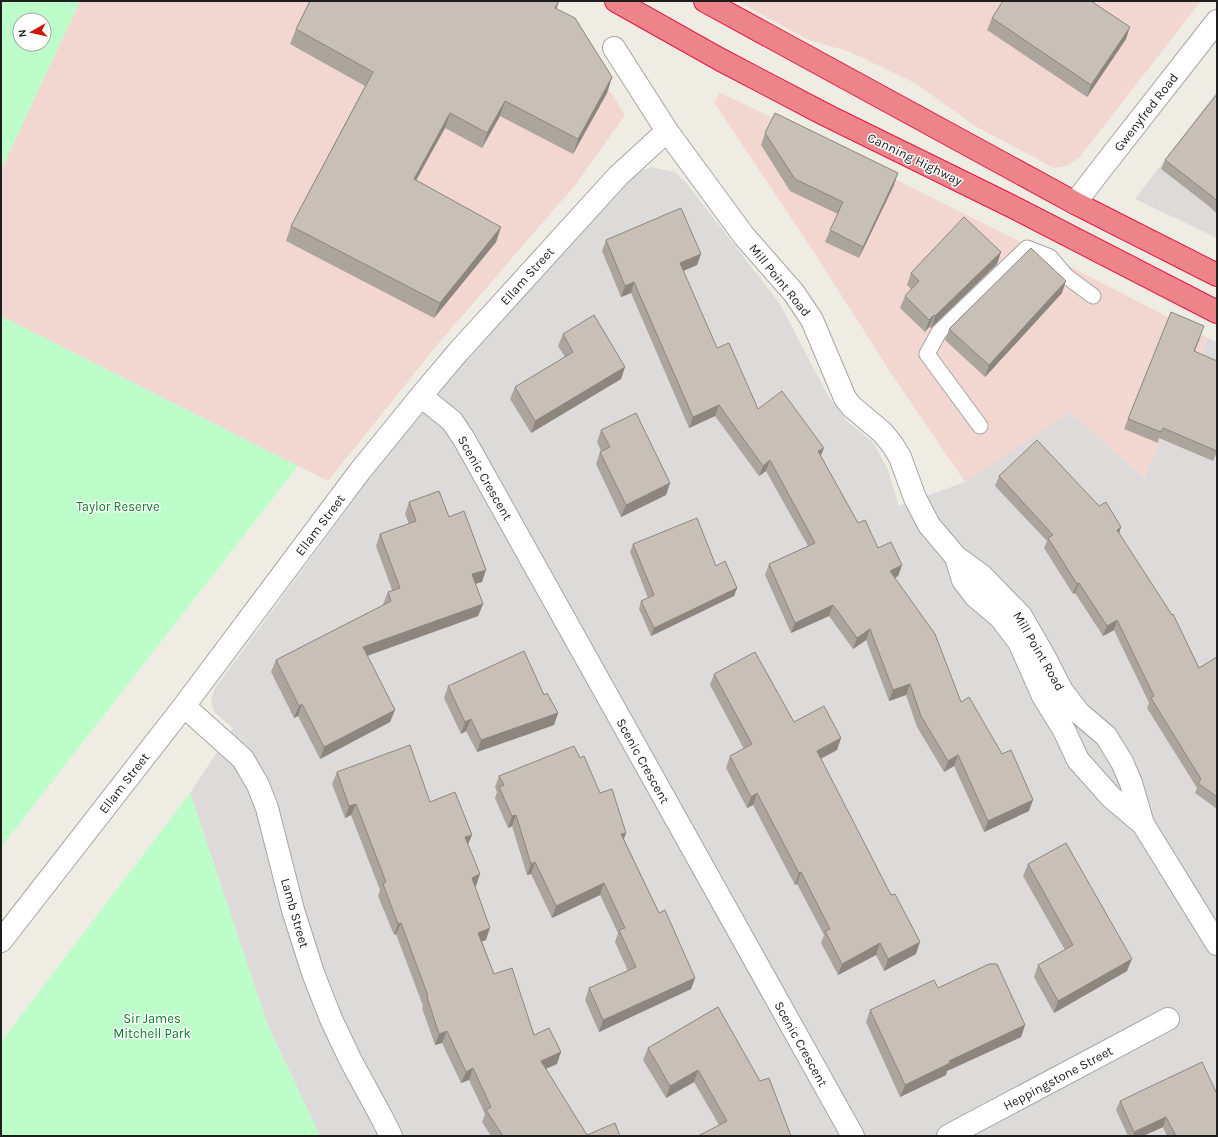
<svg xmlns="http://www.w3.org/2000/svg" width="1218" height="1137" font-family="Karla,sans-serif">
<rect width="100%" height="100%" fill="#efede3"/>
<path fill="#dcdbda" d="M1217,91V238L1135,199Z
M651,167L675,172L688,185L780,304L827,394L847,421L873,442L888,470L899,506L965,482L1070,412L1144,478L1208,338L1217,342V1136H320L268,1026L190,793L233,728L214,712L211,700L215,688L401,436L455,368L632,174Z"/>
<path fill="#f2d6d0" d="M80,1H539L560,12L625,115L576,184L437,345L328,481L1,316V170Z
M737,1H1201L1079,158L1066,166L1054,168L975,126L915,83L850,52L809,40Z
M720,93L761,112L1071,267L1208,338L1144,478L1070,412L965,482L891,373L808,243L714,102Z"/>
<path fill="#bcfdca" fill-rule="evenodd" d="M1,1H80L1,170ZM20,20H44V44H20Z
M1,316L298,466L1,847Z
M190,793L268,1026L320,1136H1V1042Z"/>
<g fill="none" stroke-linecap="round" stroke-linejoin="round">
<g stroke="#a5a5a5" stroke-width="17">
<path id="lane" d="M980,426L927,354L939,332L1027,248L1050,257L1066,276L1093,296"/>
</g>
<g stroke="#a5a5a5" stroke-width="24">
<path id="street" d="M614,48L667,131L744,236L794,293L812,320L845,398L851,406L882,432L892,444L900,457L915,498L929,525L956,557L982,576L1021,616L1044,656L1062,691L1079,713L1106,736L1122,762L1131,783L1143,824L1217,944
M1075,203L1098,173L1217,21
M421,396L452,421L464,439L853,1136
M956,557L963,580L975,596L1000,617L1019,642L1043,696L1064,730L1078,760L1111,797L1143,824
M184,706L243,759L258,785L267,808L293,910L313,973L331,1019L351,1061L382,1118L391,1136
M1,941L184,706L360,471L421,396L458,352L618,176L667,131
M948,1136L1168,1019"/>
</g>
<g stroke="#e61744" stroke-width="24">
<path id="highway" d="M616,1L721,60L826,115L1017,209L1217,312
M705,1L1075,203L1217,275"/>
</g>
<use href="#lane" stroke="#fff" stroke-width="15"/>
<use href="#street" stroke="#fff" stroke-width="22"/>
<use href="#highway" stroke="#ed848a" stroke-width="22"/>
</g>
<path fill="#aca59d" d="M310,1H559L556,9L612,77L607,93L573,154L500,116L482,148L445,128L416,181L501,227L496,242L434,318L286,241L291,226L365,86L290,44L296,29Z
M992,18L1126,39L1087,97L987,30Z
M1217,94V214L1210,207L1161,169L1165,160Z
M765,133L894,185L859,258L825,242L830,230L838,214L790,191L761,145Z
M606,240L701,254L697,265L683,271L717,348L758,409L821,456L858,523L878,548L902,565L898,576L895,578L961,702L1029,811L984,832L954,766L944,772L917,727L906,695L889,701L866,640L853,649L829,616L791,633L765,575L769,564L808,546L766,471L759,476L715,416L689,428L631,293L621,297L602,251Z
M1001,252L997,264L931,328L929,327L925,332L900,308L905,296L911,289L907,285L911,273Z
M1062,293L985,377L945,340L949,329Z
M563,334L625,367L621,379L531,433L510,399L515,387L565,357L558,346Z
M1201,336L1195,351L1217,452L1213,461L1159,438L1158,443L1124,429L1128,419Z
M601,430L670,483L666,495L621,517L596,464L600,452L601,451L597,442Z
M999,476L1119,533L1199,668L1217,657V809L1195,793L1197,788L1147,708L1149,703L1114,630L1103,636L1075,593L1073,594L1044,548L1047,541L995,486Z
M409,502L449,517L482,582L475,584L483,604L478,616L367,656L395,710L390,722L320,759L298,716L294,718L271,672L276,660L384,605L383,604L388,592L392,590L376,546L380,534L409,524L405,514Z
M633,544L716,566L737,588L734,596L651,636L639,609L641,601L648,598L630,552Z
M714,674L794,722L841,738L837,750L820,759L916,954L884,971L876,955L838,975L821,943L824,935L797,884L795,885L753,805L747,808L726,768L730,756L744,749L710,685Z
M448,686L544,695L558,713L554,725L477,752L466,731L461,734L444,698Z
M337,772L430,802L468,844L476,886H475L486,940L482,941L494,974L534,1035L557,1064L545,1069L587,1135L620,1136H491L482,1122L485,1114L469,1080L461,1083L442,1043L435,1045L422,1008L423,1006L396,934L394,935L378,896L380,890L351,815L345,818L332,784Z
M499,776L600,793L626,833L624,839L659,913L695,978L691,989L599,1032L585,1000L589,988L628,971L615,942L618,933L600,895L552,918L531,874L527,875L512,826L508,828L495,798L497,792L495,787Z
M1028,864L1127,971L1054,1013L1034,977L1038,965L1065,950L1023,876Z
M938,988L1025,1025L1021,1037L947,1071L946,1075L900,1097L866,1022L870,1010Z
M718,1007L791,1136L719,1125L694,1082L666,1098L643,1060L648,1048Z
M1120,1101L1217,1136H1167L1163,1127L1143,1136H1128L1116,1110Z"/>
<path fill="#8c867f" d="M559,1L555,13V8Z
M1130,27L1126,39L1087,97L1091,85Z
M612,77L607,93L573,154L578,139Z
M505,101L500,116L482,148L487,133Z
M450,113L445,128L408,194L414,179Z
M898,173L894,185L859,258L863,247Z
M501,227L496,242L434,318L440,303Z
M1001,252L997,264L931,328L935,316Z
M701,254L697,265L676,274L680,263Z
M1066,281L1062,293L985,377L989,365Z
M634,282L631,293L621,297L625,286Z
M934,315L929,327L925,332L929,320Z
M625,367L621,379L531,433L535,421Z
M719,405L715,416L689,428L693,417Z
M824,448L820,458L818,451Z
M770,460L766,471L759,476L763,466Z
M670,483L666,495L621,517L626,505Z
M1121,527L1118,537L1117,530Z
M902,565L898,576L886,582L890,571Z
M486,570L482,582L467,586L472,574Z
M1079,583L1075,593L1073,594L1077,584Z
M737,588L734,596L651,636L654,628Z
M483,604L478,616L358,659L363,647Z
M833,605L829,616L791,633L795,623Z
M1117,620L1114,630L1103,636L1107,626Z
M870,629L866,640L853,649L857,638Z
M910,684L906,695L889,701L893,690Z
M302,704L298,716L294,718L299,706Z
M395,710L390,722L320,759L324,747Z
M558,713L554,725L477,752L481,740Z
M471,719L466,731L461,734L465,722Z
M841,738L837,750L813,763L817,751Z
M958,755L954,766L944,772L948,761Z
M757,793L753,805L747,808L751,797Z
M1033,800L1029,811L984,832L988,821Z
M356,804L351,815L345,818L349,806Z
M516,815L512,826L508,828L512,816Z
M626,833L622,844L621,834Z
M472,835L467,847L465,837Z
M535,862L531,874L527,875L531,864Z
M801,872L797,884L795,885L799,873Z
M480,874L476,886L467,889L472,878Z
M604,883L600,895L552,918L556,906Z
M401,923L396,934L394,935L398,924Z
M490,928L486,940L474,944L478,933Z
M920,942L916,954L884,971L888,959Z
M880,943L876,955L838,975L842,964Z
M1132,959L1127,971L1054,1013L1058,1001Z
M695,978L691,989L599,1032L603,1020Z
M1025,1025L1021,1037L947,1071L946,1075L900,1097L905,1085L949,1061Z
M447,1031L442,1043L435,1045L439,1034Z
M561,1052L557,1064L536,1073L541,1061Z
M473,1068L469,1080L461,1083L466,1072Z
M698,1070L694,1082L666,1098L670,1086Z
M1166,1117L1163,1127L1143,1136H1133L1134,1132Z"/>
<path fill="#c8c0b6" stroke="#8c867f" d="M310,1H559L555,8L575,18L612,77L578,139L505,101L487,133L450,113L414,179L501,227L440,303L291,226L373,72L296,29Z
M1003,1H1091L1130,27L1091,85L992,18Z
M1217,94V201L1213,197L1165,160Z
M775,113L898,173L863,247L830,230L843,202L795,179L765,133Z
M681,208L701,254L680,263L717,348L729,343L758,409L782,391L824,448L818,451L858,523L865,520L878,548L891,542L902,565L890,571L935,634L961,702L969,697L1002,754L1011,750L1033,800L988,821L958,755L948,761L921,716L910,684L893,690L870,629L857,638L833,605L795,623L769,564L815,543L770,460L763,466L719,405L693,417L634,282L625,286L606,240Z
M964,217L1001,252L935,316L934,315L929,320L905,296L919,281L911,273Z
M1031,248L1066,281L989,365L949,329Z
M1171,312L1204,326L1194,351L1217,361V451L1163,428L1161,432L1128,419Z
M594,315L625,367L535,421L515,387L573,352L563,334Z
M636,413L670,483L626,505L600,452L610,447L601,430Z
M1037,440L1099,506L1106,502L1121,527L1117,530L1172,615L1173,614L1199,668L1217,657V797L1198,783L1201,779L1151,698L1154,696L1117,620L1107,626L1079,583L1077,584L1048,538L1053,535L999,476Z
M439,491L449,517L464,511L486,570L472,574L483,604L363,647L395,710L324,747L302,704L299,706L276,660L391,601L388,592L400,588L380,534L416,521L409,502Z
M697,518L716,566L725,561L737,588L654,628L641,601L654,595L633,544Z
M524,651L544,695L547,693L558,713L481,740L471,719L465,722L448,686Z
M755,652L794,722L824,706L841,738L817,751L891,895L895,894L920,942L888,959L880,943L842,964L825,931L830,929L801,872L799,873L757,793L751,797L730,756L752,744L714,674Z
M410,745L430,802L455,792L472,835L465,837L480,874L472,878L490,928L478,933L494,974L512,968L534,1035L549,1028L561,1052L541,1061L587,1135L615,1123L620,1136H503L486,1110L491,1107L473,1068L466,1072L447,1031L439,1034L427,997L428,996L401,923L398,924L383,884L386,882L356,804L349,806L337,772Z
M574,746L580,758L584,756L600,793L612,789L626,833L621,834L659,913L665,910L695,978L603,1020L589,988L636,967L619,930L625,928L604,883L556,906L535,862L531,864L516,815L512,816L499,787L504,785L499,776Z
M1066,843L1132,959L1058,1001L1038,965L1073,945L1028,864Z
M989,964H997L1025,1025L949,1061L950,1063L905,1085L870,1010L934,980L938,988Z
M718,1007L760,1081L769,1078L791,1136H698L727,1121L698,1070L670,1086L648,1048Z
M1202,1062L1217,1094V1136H1176L1166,1117L1134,1132L1120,1101Z"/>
<g text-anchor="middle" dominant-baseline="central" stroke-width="3" stroke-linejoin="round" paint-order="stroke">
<g font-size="13" fill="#1e1e1e" stroke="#fff">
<text transform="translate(1146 112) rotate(-52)">Gwenyfred Road</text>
<text transform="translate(915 159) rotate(26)">Canning Highway</text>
<text transform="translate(527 276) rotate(-48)">Ellam Street</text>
<text transform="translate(780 280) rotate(51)">Mill Point Road</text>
<text transform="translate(485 478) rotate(60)">Scenic Crescent</text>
<text transform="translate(320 525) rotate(-53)">Ellam Street</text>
<text transform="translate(1039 651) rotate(60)">Mill Point Road</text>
<text transform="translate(643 761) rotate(61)">Scenic Crescent</text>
<text transform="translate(124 783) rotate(-52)">Ellam Street</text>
<text transform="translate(295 913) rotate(74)">Lamb Street</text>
<text transform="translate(801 1044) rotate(61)">Scenic Crescent</text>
<text transform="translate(1058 1078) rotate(-28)">Heppingstone Street</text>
</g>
<g font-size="13" fill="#04841f" stroke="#fff">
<text x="118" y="506">Taylor Reserve</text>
<text x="152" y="1018">Sir James<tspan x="152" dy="15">Mitchell Park</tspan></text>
</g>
</g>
<rect width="1218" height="1137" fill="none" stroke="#1e1e1e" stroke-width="4"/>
<g transform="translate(32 32) rotate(262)"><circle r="19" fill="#ffffff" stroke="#a5a5a5"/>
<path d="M0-3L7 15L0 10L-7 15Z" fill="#cb1a00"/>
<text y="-6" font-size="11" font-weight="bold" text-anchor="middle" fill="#1e1e1e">N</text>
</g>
</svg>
